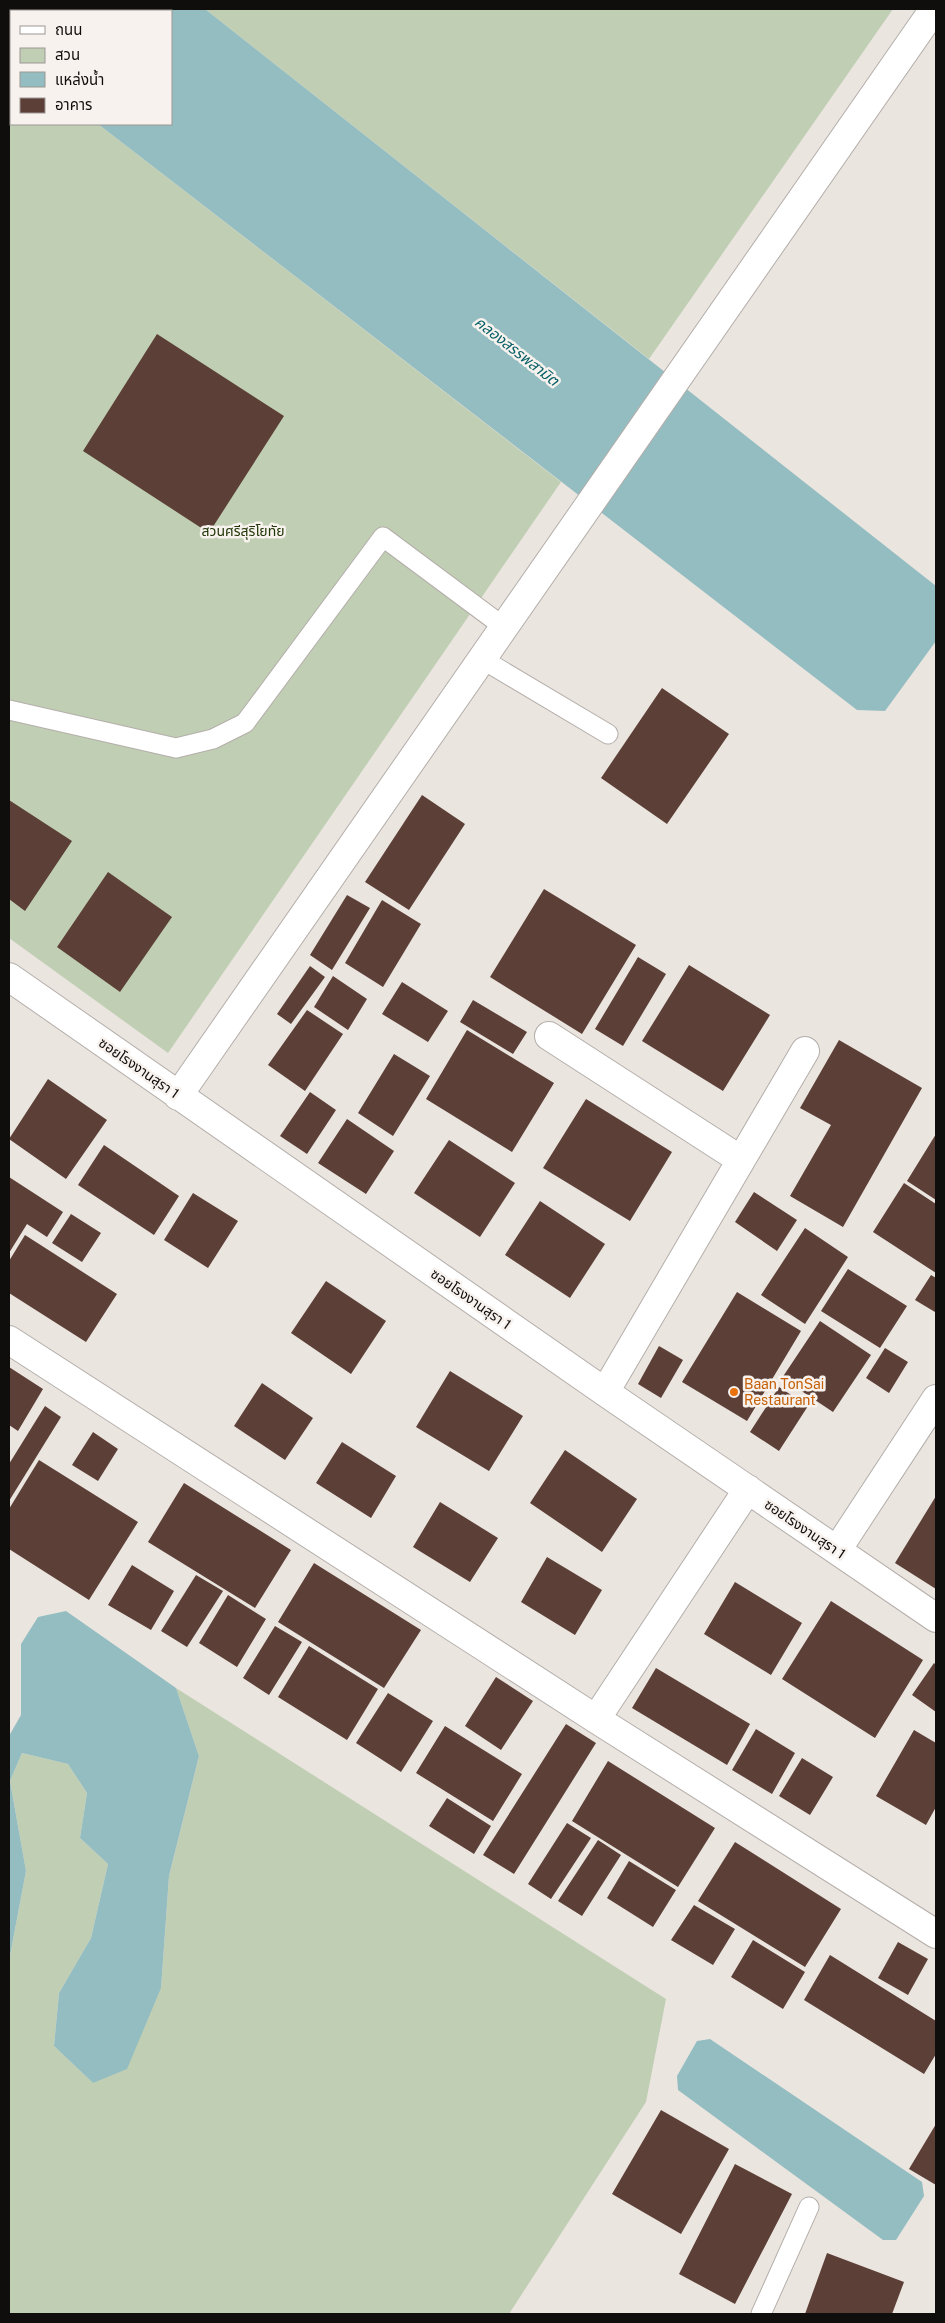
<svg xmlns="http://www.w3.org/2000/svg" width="945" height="2323" font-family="'Public Sans','Noto Sans Thai',sans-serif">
<rect width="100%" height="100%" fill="#ebe5e0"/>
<path fill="#c0cfb4" d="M205,9H893L649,359Z
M9,55L11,57V124H98L561,482L168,1053L9,938Z
M176,1688L666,1999L646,2102L509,2314H9V1961L26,1871L10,1781L22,1753L68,1764L87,1793L80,1838L108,1864L91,1938L59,1993L54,2046L93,2083L161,1988L169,1876L199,1756Z"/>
<path fill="#94bdc1" d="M9,9H205L936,586V641L885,711L857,710L98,124H171V11H11V57L9,55Z
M66,1611L176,1688L199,1756L169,1876L161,1988L127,2069L93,2083L54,2046L59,1993L91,1938L108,1864L80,1838L87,1793L68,1764L22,1753L10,1781L26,1871L9,1961V1736L21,1715V1644L38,1617Z
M710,2039L922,2182L924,2196L896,2240H883L678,2090L677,2076L697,2041Z"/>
<path fill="#5c3f36" d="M157,334L284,416L209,533L83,451Z
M662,688L729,734L667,824L601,778Z
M422,795L465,824L409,910L365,882Z
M9,800L72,841L25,911L9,899Z
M108,872L172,917L120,992L57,947Z
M544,889L636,945L582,1034L490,977Z
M347,895L370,908L332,970L310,955Z
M382,900L421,924L383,987L345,963Z
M638,957L666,974L623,1046L595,1029Z
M689,965L770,1015L723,1091L642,1041Z
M310,966L325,977L291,1024L277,1014Z
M333,976L367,999L348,1030L314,1007Z
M402,982L448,1011L428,1042L382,1014Z
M473,1000L527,1032L513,1054L460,1022Z
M307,1010L343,1034L305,1091L268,1065Z
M467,1030L554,1083L512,1152L426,1099Z
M839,1040L922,1088L843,1227L790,1196L831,1125L800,1108Z
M394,1054L430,1076L393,1136L358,1113Z
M48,1079L107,1120L66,1179L9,1139Z
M310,1092L336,1110L307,1154L280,1136Z
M586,1099L672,1152L630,1221L543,1168Z
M347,1119L394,1151L366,1194L318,1163Z
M936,1134V1200L907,1181Z
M449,1140L515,1183L480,1237L414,1193Z
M104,1145L179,1196L154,1235L78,1185Z
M9,1177L63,1212L47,1237L27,1224L9,1253Z
M904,1183L936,1204V1273L873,1232Z
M754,1192L797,1220L777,1251L735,1222Z
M193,1193L238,1221L208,1268L164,1240Z
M540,1201L605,1244L570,1298L505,1255Z
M71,1214L101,1233L82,1262L52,1243Z
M805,1228L848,1257L805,1324L761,1295Z
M25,1235L117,1294L86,1342L9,1293V1261Z
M848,1269L907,1306L880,1348L821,1311Z
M931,1275L936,1278L935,1312L915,1300Z
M326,1281L386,1321L351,1374L291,1333Z
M737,1292L801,1331L747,1421L682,1382Z
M820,1321L871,1355L833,1412L782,1378Z
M659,1346L683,1360L661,1398L638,1384Z
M885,1348L908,1362L889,1393L866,1378Z
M9,1367L43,1389L18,1431L9,1425Z
M450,1371L523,1416L489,1471L416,1427Z
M262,1383L313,1418L285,1460L234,1426Z
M779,1387L808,1406L779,1451L750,1432Z
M45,1406L61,1417L9,1501V1464Z
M93,1432L118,1449L98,1481L72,1465Z
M342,1442L396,1476L371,1518L316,1483Z
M565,1450L637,1499L602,1552L530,1503Z
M39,1460L138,1522L89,1600L9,1549V1509Z
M184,1483L291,1550L255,1608L148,1542Z
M936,1496V1589L895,1563Z
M440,1502L498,1538L470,1582L413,1547Z
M547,1557L602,1590L575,1635L521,1602Z
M314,1563L421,1630L384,1688L278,1622Z
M132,1565L174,1591L151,1630L108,1605Z
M196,1575L223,1591L187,1647L161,1631Z
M735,1582L802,1623L771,1675L704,1634Z
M228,1595L266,1619L237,1667L199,1643Z
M831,1601L923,1660L875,1738L782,1679Z
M275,1626L302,1642L269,1695L243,1678Z
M309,1646L378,1689L347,1740L278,1697Z
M934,1663L936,1665V1712L912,1695Z
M656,1668L750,1724L727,1765L632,1708Z
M496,1677L533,1701L501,1750L465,1726Z
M388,1693L433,1721L401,1772L356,1743Z
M566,1724L596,1743L514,1874L483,1855Z
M445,1726L522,1774L493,1821L416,1773Z
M756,1729L795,1753L772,1794L732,1770Z
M914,1730L936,1743V1807L926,1825L876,1796Z
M802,1758L833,1777L810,1815L779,1796Z
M608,1761L715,1828L678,1887L572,1821Z
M447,1798L491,1826L474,1854L429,1826Z
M567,1823L591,1838L551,1899L528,1884Z
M598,1840L621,1855L582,1916L558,1901Z
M735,1842L841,1909L805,1967L698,1901Z
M629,1861L676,1890L653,1927L607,1898Z
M694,1905L735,1929L713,1965L671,1940Z
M753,1940L805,1972L783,2009L731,1977Z
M898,1942L928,1959L908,1995L878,1978Z
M830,1955L936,2021V2054L924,2074L804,2000Z
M661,2110L729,2149L681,2234L612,2194Z
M936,2124V2185L909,2169Z
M735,2164L792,2194L735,2304L679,2274Z
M827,2253L904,2282L892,2314H805Z"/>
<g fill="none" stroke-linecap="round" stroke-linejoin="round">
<g stroke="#b4aeaa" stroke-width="21">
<path id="service" d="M482,659L608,734
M9,710L176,748L213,739L245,723L383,537L504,627
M761,2314L809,2207"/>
</g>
<g stroke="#b4aeaa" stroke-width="30">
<path id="minor" d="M9,977L605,1392L936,1618
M549,1036L741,1160
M178,1096L934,9
M9,1340L596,1719L936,1934
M605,1392L805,1051
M837,1550L936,1399
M596,1719L748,1489"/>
</g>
<use href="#service" stroke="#fff" stroke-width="19"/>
<use href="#minor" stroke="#fff" stroke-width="28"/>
</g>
<circle fill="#e8710a" stroke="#f8f2ee" stroke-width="2" cx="734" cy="1392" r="5"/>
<g text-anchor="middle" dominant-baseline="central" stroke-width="5" stroke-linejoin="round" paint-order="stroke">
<g font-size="14" fill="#213608" stroke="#f8f2ee">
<text x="243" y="531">สวนศรีสุริโยทัย</text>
</g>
<g font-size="14" fill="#100e0d" stroke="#f8f2ee">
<text transform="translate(139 1068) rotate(35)">ซอยโรงงานสุรา 1</text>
<text transform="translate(471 1299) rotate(35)">ซอยโรงงานสุรา 1</text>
<text transform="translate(805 1529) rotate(34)">ซอยโรงงานสุรา 1</text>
</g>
<g font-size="14" fill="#c56008" stroke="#f8f2ee" text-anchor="start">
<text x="744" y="1384">Baan TonSai<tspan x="744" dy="16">Restaurant</tspan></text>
</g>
<g font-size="15" font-style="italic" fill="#076067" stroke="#f8f2ee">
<text transform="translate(517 351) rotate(38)">คลองสรรพสามิต</text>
</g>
</g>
<rect width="945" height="2323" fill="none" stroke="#100e0d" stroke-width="20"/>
<rect x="10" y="10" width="162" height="115" fill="#f8f2ee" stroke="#9b9794"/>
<rect x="20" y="26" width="25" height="8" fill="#ffffff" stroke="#9b9794"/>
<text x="55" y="35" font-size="15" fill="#100e0d">ถนน</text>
<rect x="20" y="48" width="25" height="15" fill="#c0cfb4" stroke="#9b9794"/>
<text x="55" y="60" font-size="15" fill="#100e0d">สวน</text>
<rect x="20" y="72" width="25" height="15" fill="#94bdc1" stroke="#9b9794"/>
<text x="55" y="85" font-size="15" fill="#100e0d">แหล่งน้ำ</text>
<rect x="20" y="98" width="25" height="15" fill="#5c3f36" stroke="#9b9794"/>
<text x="55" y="110" font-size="15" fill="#100e0d">อาคาร</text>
</svg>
